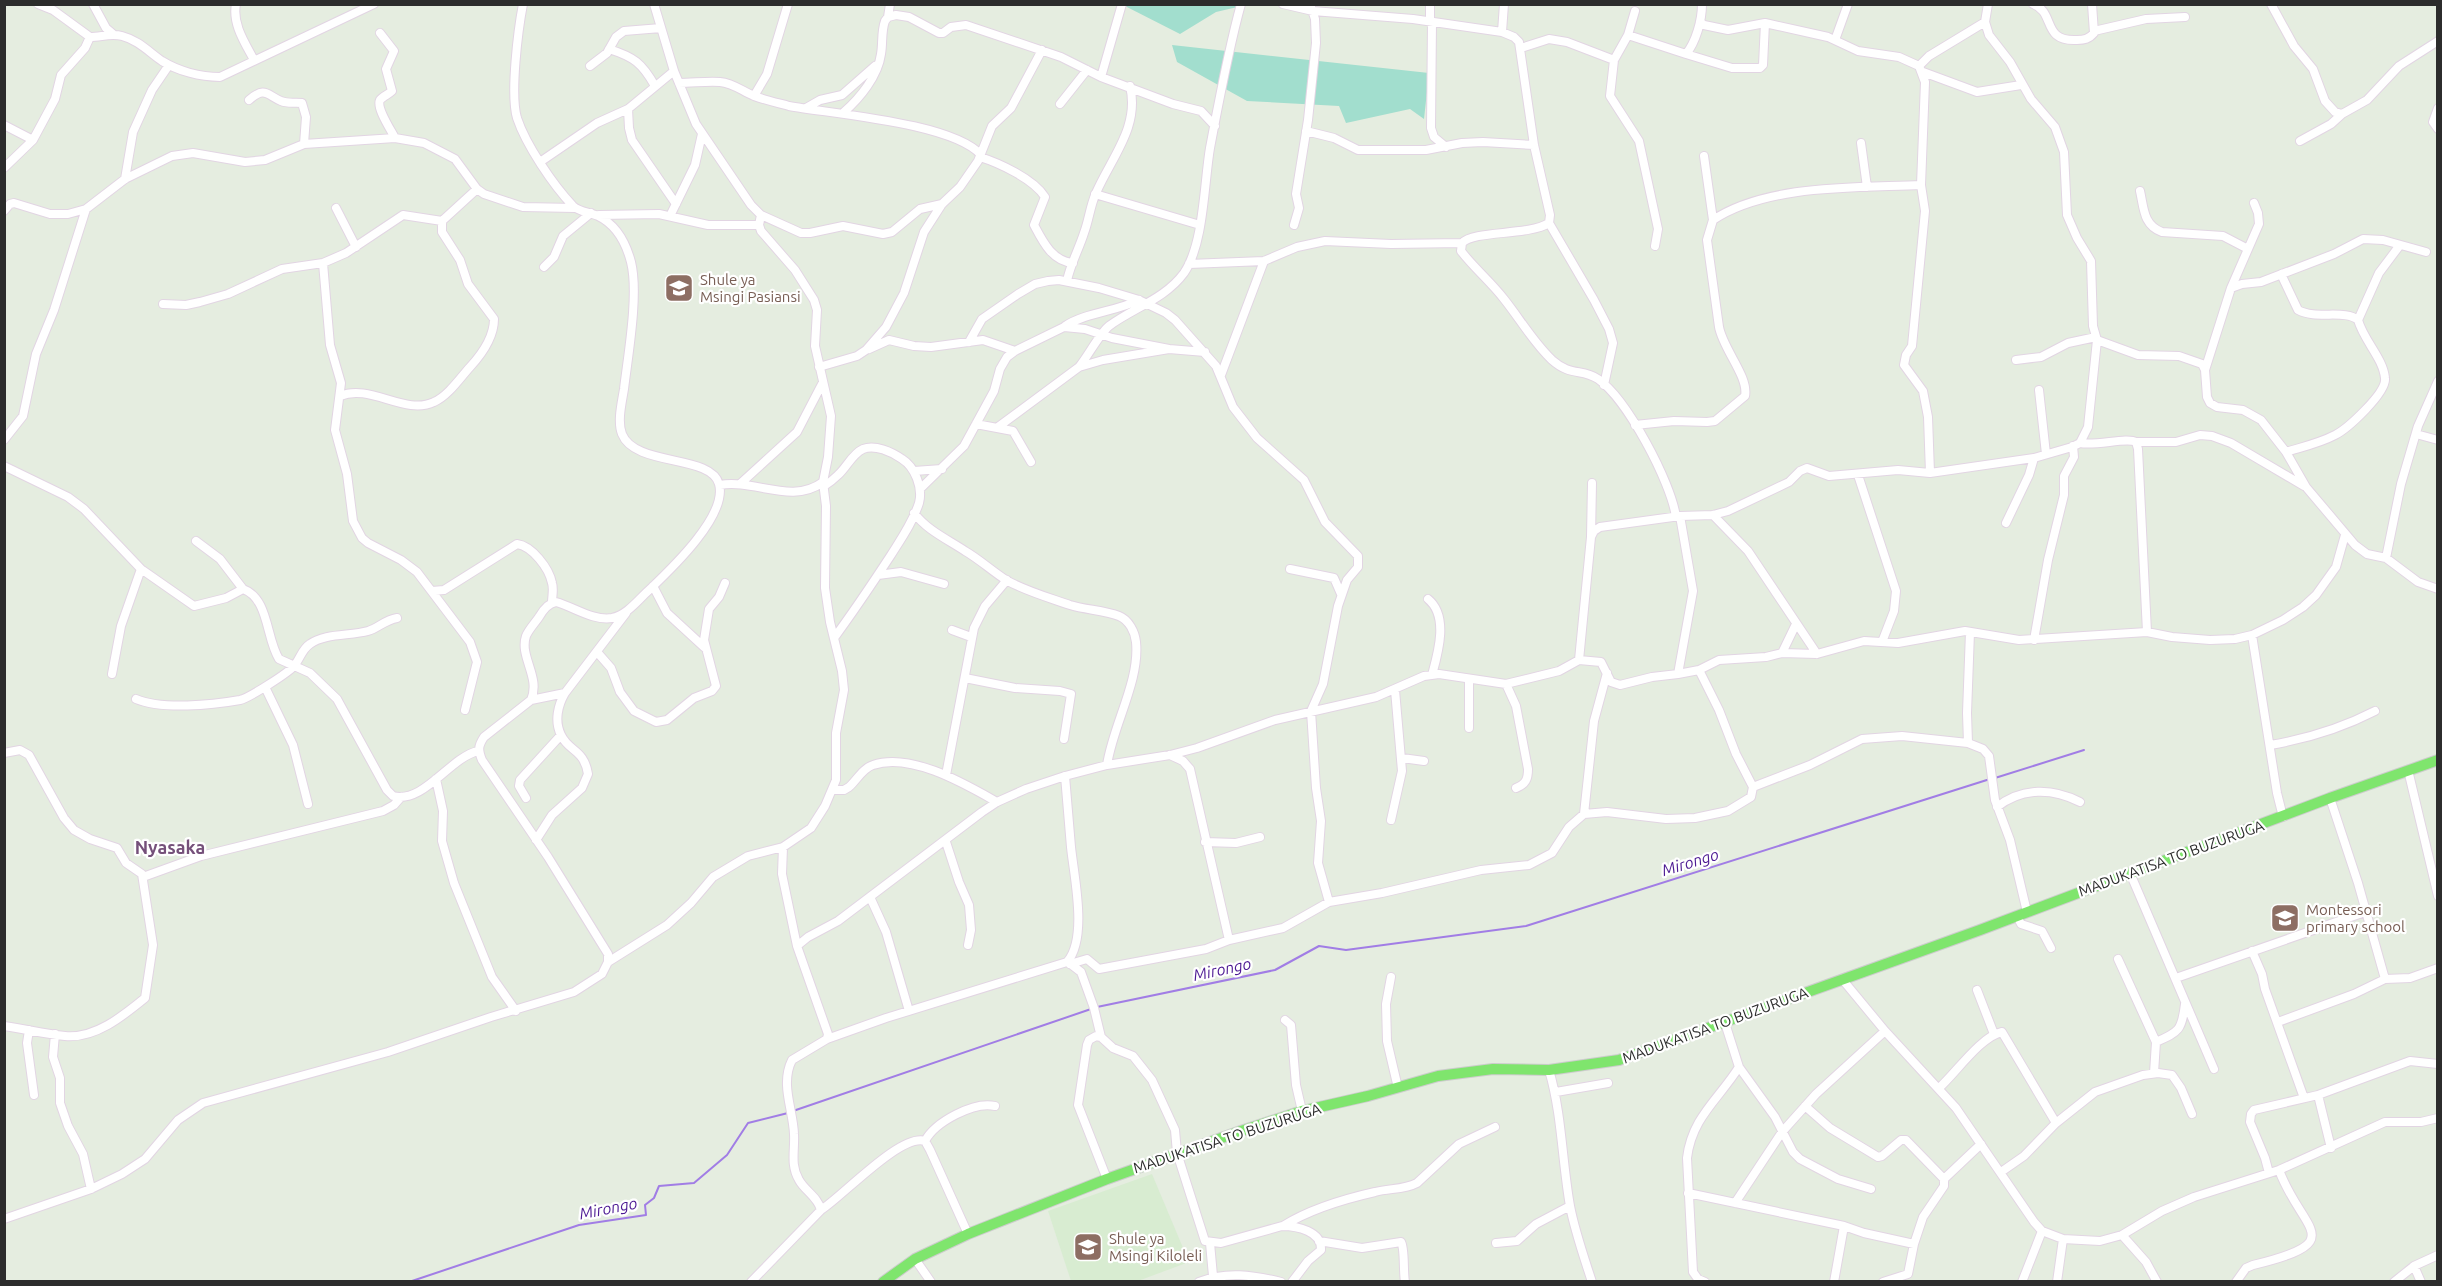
<svg xmlns="http://www.w3.org/2000/svg" width="2442" height="1286" font-family="Ubuntu,sans-serif">
<rect width="100%" height="100%" fill="#e5ede0"/>
<path fill="#d8ecd1" d="M1152,1174L1189,1262L1138,1281H1071L1048,1211Z"/>
<path fill="#a2dece" d="M1123,5H1246L1216,12L1180,34Z
M1172,45L1429,73L1424,119L1410,109L1346,123L1339,106L1247,101L1177,62Z"/>
<g fill="none" stroke-linecap="round" stroke-linejoin="round">
<path stroke="#a17de5" stroke-width="2" d="M1995,778L2084,750
M1097,1007L1275,970L1319,946L1346,950L1526,926L1990,779
M793,1111L1091,1009
M409,1282L579,1225L646,1215L645,1205L654,1198L659,1186L694,1183L727,1155L748,1123L788,1113"/>
<g stroke="#e2d5e3" stroke-width="10">
<path id="minor" d="M38,4L53,10L90,37C101,37 111,33 122,36C138,40 149,52 162,61C178,71 200,77 220,77L374,4
M93,4L106,28L113,34
M236,4C232,24 245,43 254,60
M654,4L674,71L696,124L751,205L761,215L801,233H810L843,226L883,234L892,232L920,209L942,204
M1283,4L1313,11L1413,19L1502,32L1514,37L1519,42L1534,145L1550,215L1549,223C1528,236 1474,230 1462,243L1461,251C1474,268 1491,282 1504,299C1520,319 1533,342 1552,360C1571,377 1582,368 1598,379C1627,399 1671,482 1676,517
M1430,4V21
M1988,4L1985,22L1989,35L2010,62L2031,99L2055,127L2064,152L2067,215L2077,238L2091,261L2093,326L2097,340L2138,355L2179,356L2202,364L2205,370L2207,397L2210,403L2217,407L2243,410L2261,420L2286,452L2306,487L2355,545L2367,554L2386,558L2418,582L2438,589
M2033,4C2056,12 2041,42 2077,40C2084,40 2089,39 2094,33L2092,4
M2271,4L2294,46L2313,69L2325,101L2335,112L2342,114L2367,100L2399,66L2438,41
M888,17L890,4
M1432,22L1431,128L1434,137L1446,147
M1700,22L1704,25L1728,30L1765,23L1828,37L1858,51L1899,57L1919,66L1925,82L1921,185L1925,211L1912,346L1906,355L1904,365L1923,391L1928,417L1930,473
M2094,31L2146,19L2185,17
M1502,32L1504,4
M380,33L394,51L386,69L392,91C389,94 382,97 380,100C376,108 391,130 395,138
M1628,35L1686,54C1696,42 1702,20 1702,4
M1835,40L1848,4
M1521,48L1549,39L1567,42L1614,60L1610,96L1639,141L1658,229L1655,246
M609,49C634,57 642,63 655,86
M1686,54L1732,68H1760L1763,65L1765,23
M1614,60L1628,35L1635,11
M590,66L607,53L616,37L624,31L661,28
M1919,66L1929,56L1985,22
M1923,72L1977,92L2021,85
M1101,77L1122,4
M679,83C693,83 707,81 720,82C733,83 742,91 754,96C765,100 778,103 789,106C833,114 953,123 981,155
M754,96L767,74L788,4
M249,100C265,86 267,95 281,101C288,104 295,102 302,103L306,117L304,144
M1060,104L1087,70
M806,108L820,100L842,95L875,66
M2438,108L2433,122L2438,129
M628,109L629,128L632,140L676,204
M844,112C860,98 878,76 881,54C883,43 881,32 885,21L888,17L896,15L909,17L939,33H943L951,27L966,25L1061,57L1101,77L1173,104L1201,111L1215,126
M4,125L33,140
M1306,131L1334,138L1358,150H1426L1462,143L1483,142L1534,145
M2300,141L2331,124L2342,114
M1861,143L1867,187
M1704,156L1713,220
M980,157C999,163 1034,179 1045,197L1034,225C1043,242 1052,261 1073,263
M540,162L597,123L628,109L674,71
M4,168L33,140L55,99L61,75L85,48L90,37
M125,179L133,132L152,90L169,65
M2140,191C2144,208 2143,225 2162,232L2223,236L2248,249
M1095,194L1200,225
M336,208L356,247
M4,211L10,204L14,203L50,214H68L86,209L125,179L172,156L193,153L245,162L265,160L304,144L395,138L424,143L455,159L477,189L484,194L523,207L575,208
M599,215L659,214L708,225H759
M670,216L695,165L702,134
M1549,223L1594,300L1609,329L1613,343L1604,385
M1294,225L1299,208L1296,194L1308,120L1316,43L1315,19L1310,4
M323,263L330,345L341,383L335,430L347,474L353,521L362,538L368,543L401,560L417,572L470,642L477,662L465,710
M1189,264L1264,261L1297,247L1325,241L1391,244L1462,243
M544,267L554,257L563,236L591,213
M2281,274L2298,310C2316,320 2345,309 2358,320C2364,341 2383,358 2385,378C2387,393 2347,429 2335,435C2320,443 2302,447 2286,452
M1067,281C1070,265 1079,249 1084,233C1089,220 1090,206 1096,193C1111,158 1140,127 1130,86
M2231,288L2259,224L2258,213L2254,203
M163,304L186,305L200,302L228,294L282,269L323,263L346,253L403,215L442,221L477,189
M2358,320L2379,273L2400,245
M1065,326C1087,312 1115,312 1139,300
M969,342L982,319L1018,294L1035,284L1048,281L1059,280L1099,288L1139,300L1166,313L1175,320L1216,366L1233,407L1257,438L1304,480L1325,522L1358,556V567L1347,580L1338,606L1323,684L1311,711L1316,788L1321,821L1318,863L1329,902
M869,349L889,340L914,346L931,347L983,340L1015,351
M2016,360L2041,357L2068,343L2096,337
M819,367L857,356L866,350L886,327L904,293L924,232L942,204L960,187L978,161L992,126L1011,108L1042,50
M1079,367C1088,356 1100,333 1109,326C1133,308 1165,299 1184,273C1204,244 1204,183 1210,148C1219,101 1228,51 1241,4
M2205,370L2231,288L2242,284L2261,282L2334,254L2363,239L2383,240L2426,252
M1221,375L1264,261
M2039,390L2046,454
M340,396C370,383 405,416 434,402C448,396 460,378 470,367C482,354 494,337 494,319L468,284L460,260L442,232V221
M976,424L1013,431L1031,462
M1635,425L1674,421L1707,422L1715,421L1745,396C1749,377 1723,349 1719,327L1707,240L1713,220C1767,184 1857,188 1921,185
M998,427L1079,367L1103,360L1169,349L1205,352
M2416,434L2438,440
M4,440L23,416L36,354L54,310L86,209
M2136,442H2176L2200,435L2212,436L2231,443L2304,486
M2080,443C2097,446 2127,437 2136,442L2138,449L2147,632
M4,466L68,497L84,509L141,569L194,606L226,598L243,589C269,598 266,639 279,659L310,673L337,699L387,790L393,796C424,804 449,758 478,751
M914,471L942,469
M1858,475L1896,591L1894,611L1882,642
M740,484L797,432L822,384
M720,485C755,479 792,505 823,482
M824,486C829,483 834,479 838,475C847,467 852,454 863,449C875,444 892,452 902,459C915,467 923,488 919,503C913,522 901,539 891,555C872,584 854,611 834,638
M920,489L964,446L994,391L1000,369L1007,357L1015,351L1064,327L1085,329L1112,338L1169,349
M914,513C928,531 947,539 965,551C979,559 992,571 1006,580C1025,591 1050,598 1070,605C1086,610 1104,610 1119,616C1129,620 1135,632 1136,642C1140,681 1113,725 1107,765
M1713,515L1748,551L1817,654
M2006,523L2029,475L2034,458
M1591,537L1592,483
M196,541L220,559L243,589
M2386,558L2401,484L2418,426L2438,381
M1290,569L1334,578L1341,594
M878,575L901,572L944,584
M653,586L667,613L704,647
M432,591L444,590L517,544C532,546 549,568 552,583C554,589 552,596 552,603
M1428,599C1449,616 1438,653 1432,675
M952,630L971,637
M2252,635L2277,793L2283,817
M2034,640L2048,560L2064,495V476L2074,457L2073,446
M597,652L611,668L620,692L634,711L656,722L667,720L694,698L712,691L716,686L704,640L709,609L719,597L725,583
M1782,653L1796,624
M1579,660L1601,662L1611,682L1620,685L1652,677L1678,674L1699,670L1719,660L1766,657L1782,653L1817,654L1864,641L1898,643L1965,631L2019,640L2147,632L2172,637L2210,640L2235,639L2252,635L2283,620L2303,607L2316,595L2336,567L2345,535
M112,674L121,626L141,569
M1678,674L1693,591L1680,516
M965,678L1015,688L1060,691L1071,694L1064,739
M1506,684L1516,706L1528,769C1528,779 1526,784 1516,788
M265,687L293,745L308,804
M136,699C162,710 212,705 240,700C249,698 288,673 294,666C300,659 302,649 310,644C325,633 350,636 368,631C378,628 385,620 397,618
M531,700L565,693L626,613
M1469,728V679
M1968,743L1967,713L1970,632
M2270,745C2306,739 2342,728 2375,711
M4,753L20,750L29,755L64,818L74,830L90,839L117,848L126,863L142,874L153,945L145,998C123,1016 95,1039 65,1036C45,1034 25,1029 4,1026
M1170,755L1183,761L1190,769L1229,940
M1402,758L1424,761
M2408,770L2438,896
M946,775L974,628L985,606L1007,580
M436,779L443,811L442,841L454,883L492,977L516,1011
M1753,787L1810,765L1862,739L1902,736L1968,743L1983,749L1989,756L1995,800L2010,840L2027,912
M834,790H844L849,787C856,781 863,768 873,765C911,752 965,784 997,802
M526,798L519,786L520,780L561,735
M2330,798L2358,883L2385,979
M1997,807C2022,787 2053,788 2080,802
M1584,814L1594,721L1607,673
M1391,820L1402,771L1395,690
M536,840L552,815L582,788L588,774C584,749 569,752 561,735C554,721 558,705 565,693
M946,842L959,882L969,905L971,930L968,945
M1205,842L1236,843L1260,837
M783,847L782,874L797,946
M2130,873L2214,1069
M143,877L201,856L383,811L394,805L401,797
M870,897L886,932L909,1011
M2017,916L2021,924L2042,931L2051,948
M2252,951L2262,974L2265,989L2304,1098
M2118,959L2156,1042L2154,1073
M608,962L667,925L691,903L713,877L748,856L783,847L811,828L825,806L836,780V733L844,690L842,671L830,622L825,588L826,506L823,482L828,457L831,416L815,346L817,310L814,300L795,270L761,231L759,225L761,215
M1068,962L1081,972L1094,1008L1101,1037
M1070,964L1087,959L1099,969L1206,949L1229,940L1283,928L1329,902L1382,893L1481,870L1529,865L1552,853L1569,827L1584,814L1607,812L1666,819L1695,818L1728,811L1751,797L1753,787L1736,754L1719,710L1699,670
M1391,977L1386,1004L1387,1041L1398,1088
M2176,978L2365,912
M1842,979L1885,1031L1956,1108L2034,1222L2042,1231L2063,1239L2100,1241L2122,1235L2162,1211L2194,1197L2279,1170L2385,1122H2421L2438,1118
M1977,990L1994,1034
M1285,1020L1291,1025L1296,1085L1302,1111
M2278,1022L2354,994L2385,979L2410,978L2438,968
M29,1030L27,1043L34,1095
M55,1034L53,1057L60,1078V1103L68,1126L83,1154L91,1189
M827,1039L886,1018L1067,962C1088,938 1074,877 1071,847C1069,823 1067,800 1065,776
M2156,1042C2179,1032 2182,1030 2185,1004
M1739,1067L1775,1117L1793,1152L1800,1159L1838,1179L1871,1189
M1549,1070C1562,1114 1562,1161 1570,1206C1575,1232 1584,1257 1592,1282
M1939,1088C1955,1074 1981,1036 2002,1032L2056,1123
M1556,1092L1608,1083
M2318,1095L2331,1148
M925,1141C935,1122 974,1101 995,1106
M2001,1172L2024,1156L2056,1123L2095,1092L2143,1075L2158,1073L2172,1075L2181,1088L2192,1114
M2269,1173L2265,1158L2250,1122L2251,1114L2254,1110L2318,1095L2410,1061L2438,1064
M1107,1179L1078,1105L1087,1045L1089,1040L1096,1036L1101,1037L1113,1048L1133,1056L1152,1080L1175,1130L1177,1153L1205,1241L1221,1243L1282,1226C1297,1226 1322,1231 1321,1250L1308,1261L1292,1282
M1944,1179L1981,1144
M1688,1193L1844,1226L1864,1233L1914,1244L1923,1217L1944,1186V1179L1906,1140H1901L1882,1156L1878,1157L1830,1128L1805,1106
M1735,1203L1782,1132L1816,1094L1885,1031
M821,1210C843,1196 901,1133 925,1141L930,1150L968,1234
M4,1219L91,1189L122,1174L145,1159L178,1120L203,1103L388,1052L491,1017L574,992L602,974L608,962V954L548,857L482,760C478,750 478,746 484,737L531,700C541,677 519,657 526,636C529,629 535,623 539,617C543,610 549,603 556,602C574,607 593,621 612,618C627,615 638,600 648,591C669,571 728,516 719,484C711,454 635,467 622,434C617,421 622,402 624,389C628,355 639,294 631,262C626,243 617,225 598,216C590,212 579,212 573,206C553,185 526,145 517,118C510,94 518,30 523,4
M1283,1226C1310,1209 1344,1199 1375,1192C1389,1188 1404,1190 1417,1183L1459,1144L1495,1127
M2122,1235L2146,1262L2157,1282
M1319,1241L1362,1248L1401,1242C1405,1248 1403,1271 1405,1282
M1210,1243L1213,1276
M1496,1243L1517,1241L1536,1224L1570,1206
M915,1259L931,1282
M2414,1266L2421,1282
M751,1282L821,1210C818,1197 805,1191 799,1180C790,1165 795,1150 794,1134C793,1109 780,1084 792,1060L827,1039L828,1034L797,946L808,937L838,921L982,812L997,802L1026,789L1065,776L1107,765L1170,755L1197,748L1275,720L1376,697L1424,676L1439,674L1506,684L1559,671L1579,660L1591,537L1594,531L1600,527L1680,516L1713,515L1728,511L1789,482L1800,471L1807,468L1829,476L1898,470L1930,473L2034,458L2072,447L2080,443L2088,427L2097,340
M1199,1282C1226,1271 1253,1275 1281,1282
M1705,1282L1698,1279L1693,1272L1687,1158C1692,1117 1719,1099 1739,1067L1725,1023
M1834,1282L1844,1226
M1883,1282L1908,1274L1914,1244
M2022,1282L2042,1231
M2057,1282L2063,1239
M2236,1282L2246,1268L2253,1265C2351,1241 2302,1232 2279,1170
M2394,1282L2414,1266L2438,1255"/>
</g>
<g stroke="#ccc" stroke-width="12">
<path id="major" d="M883,1282L915,1259L968,1234L1107,1179L1241,1131L1302,1111L1368,1096L1438,1076L1493,1069L1549,1070L1619,1060L1980,930L2330,798L2438,760"/>
</g>
<use href="#minor" stroke="#fff" stroke-width="8"/>
<use href="#major" stroke="#7fe56d" stroke-width="10"/>
</g>
<defs>
<g id="school-square" transform="scale(1.5)"><rect x="-9" y="-9" width="18" height="18" rx="4" fill="#8d6e63" stroke="#fff"/><path d="M0-5L7-2L0 1L-7-2ZM-4 1L0 2.5L4 1V4Q0 6-4 4Z" fill="#fff"/></g>
</defs>
<g fill-rule="evenodd">
<use href="#school-square" x="679" y="288"/>
<use href="#school-square" x="2285" y="918"/>
<use href="#school-square" x="1088" y="1247"/>
</g>
<g text-anchor="middle" dominant-baseline="central" stroke-width="4.5" stroke-linejoin="round" paint-order="stroke">
<g font-size="15" fill="#785e54" stroke="#fff" text-anchor="start">
<text x="700" y="279">Shule ya<tspan x="700" dy="17">Msingi Pasiansi</tspan></text>
<text x="2306" y="909">Montessori<tspan x="2306" dy="17">primary school</tspan></text>
<text x="1109" y="1238">Shule ya<tspan x="1109" dy="17">Msingi Kiloleli</tspan></text>
</g>
<g font-size="15" fill="#2c2c2c" stroke="#fff">
<text transform="translate(2171 858) rotate(-20)">MADUKATISA TO BUZURUGA</text>
<text transform="translate(1715 1025) rotate(-20)">MADUKATISA TO BUZURUGA</text>
<text transform="translate(1227 1138) rotate(-18)">MADUKATISA TO BUZURUGA</text>
</g>
<g font-size="16" font-style="italic" fill="#4d1a93" stroke="#fff">
<text transform="translate(1690 862) rotate(-17)">Mirongo</text>
<text transform="translate(1222 969) rotate(-12)">Mirongo</text>
<text transform="translate(608 1208) rotate(-11)">Mirongo</text>
</g>
<g font-size="18" font-weight="bold" fill="#75507a" stroke="#fff">
<text x="170" y="847">Nyasaka</text>
</g>
</g>
<rect width="2442" height="1286" fill="none" stroke="#2c2c2c" stroke-width="12"/>
</svg>
